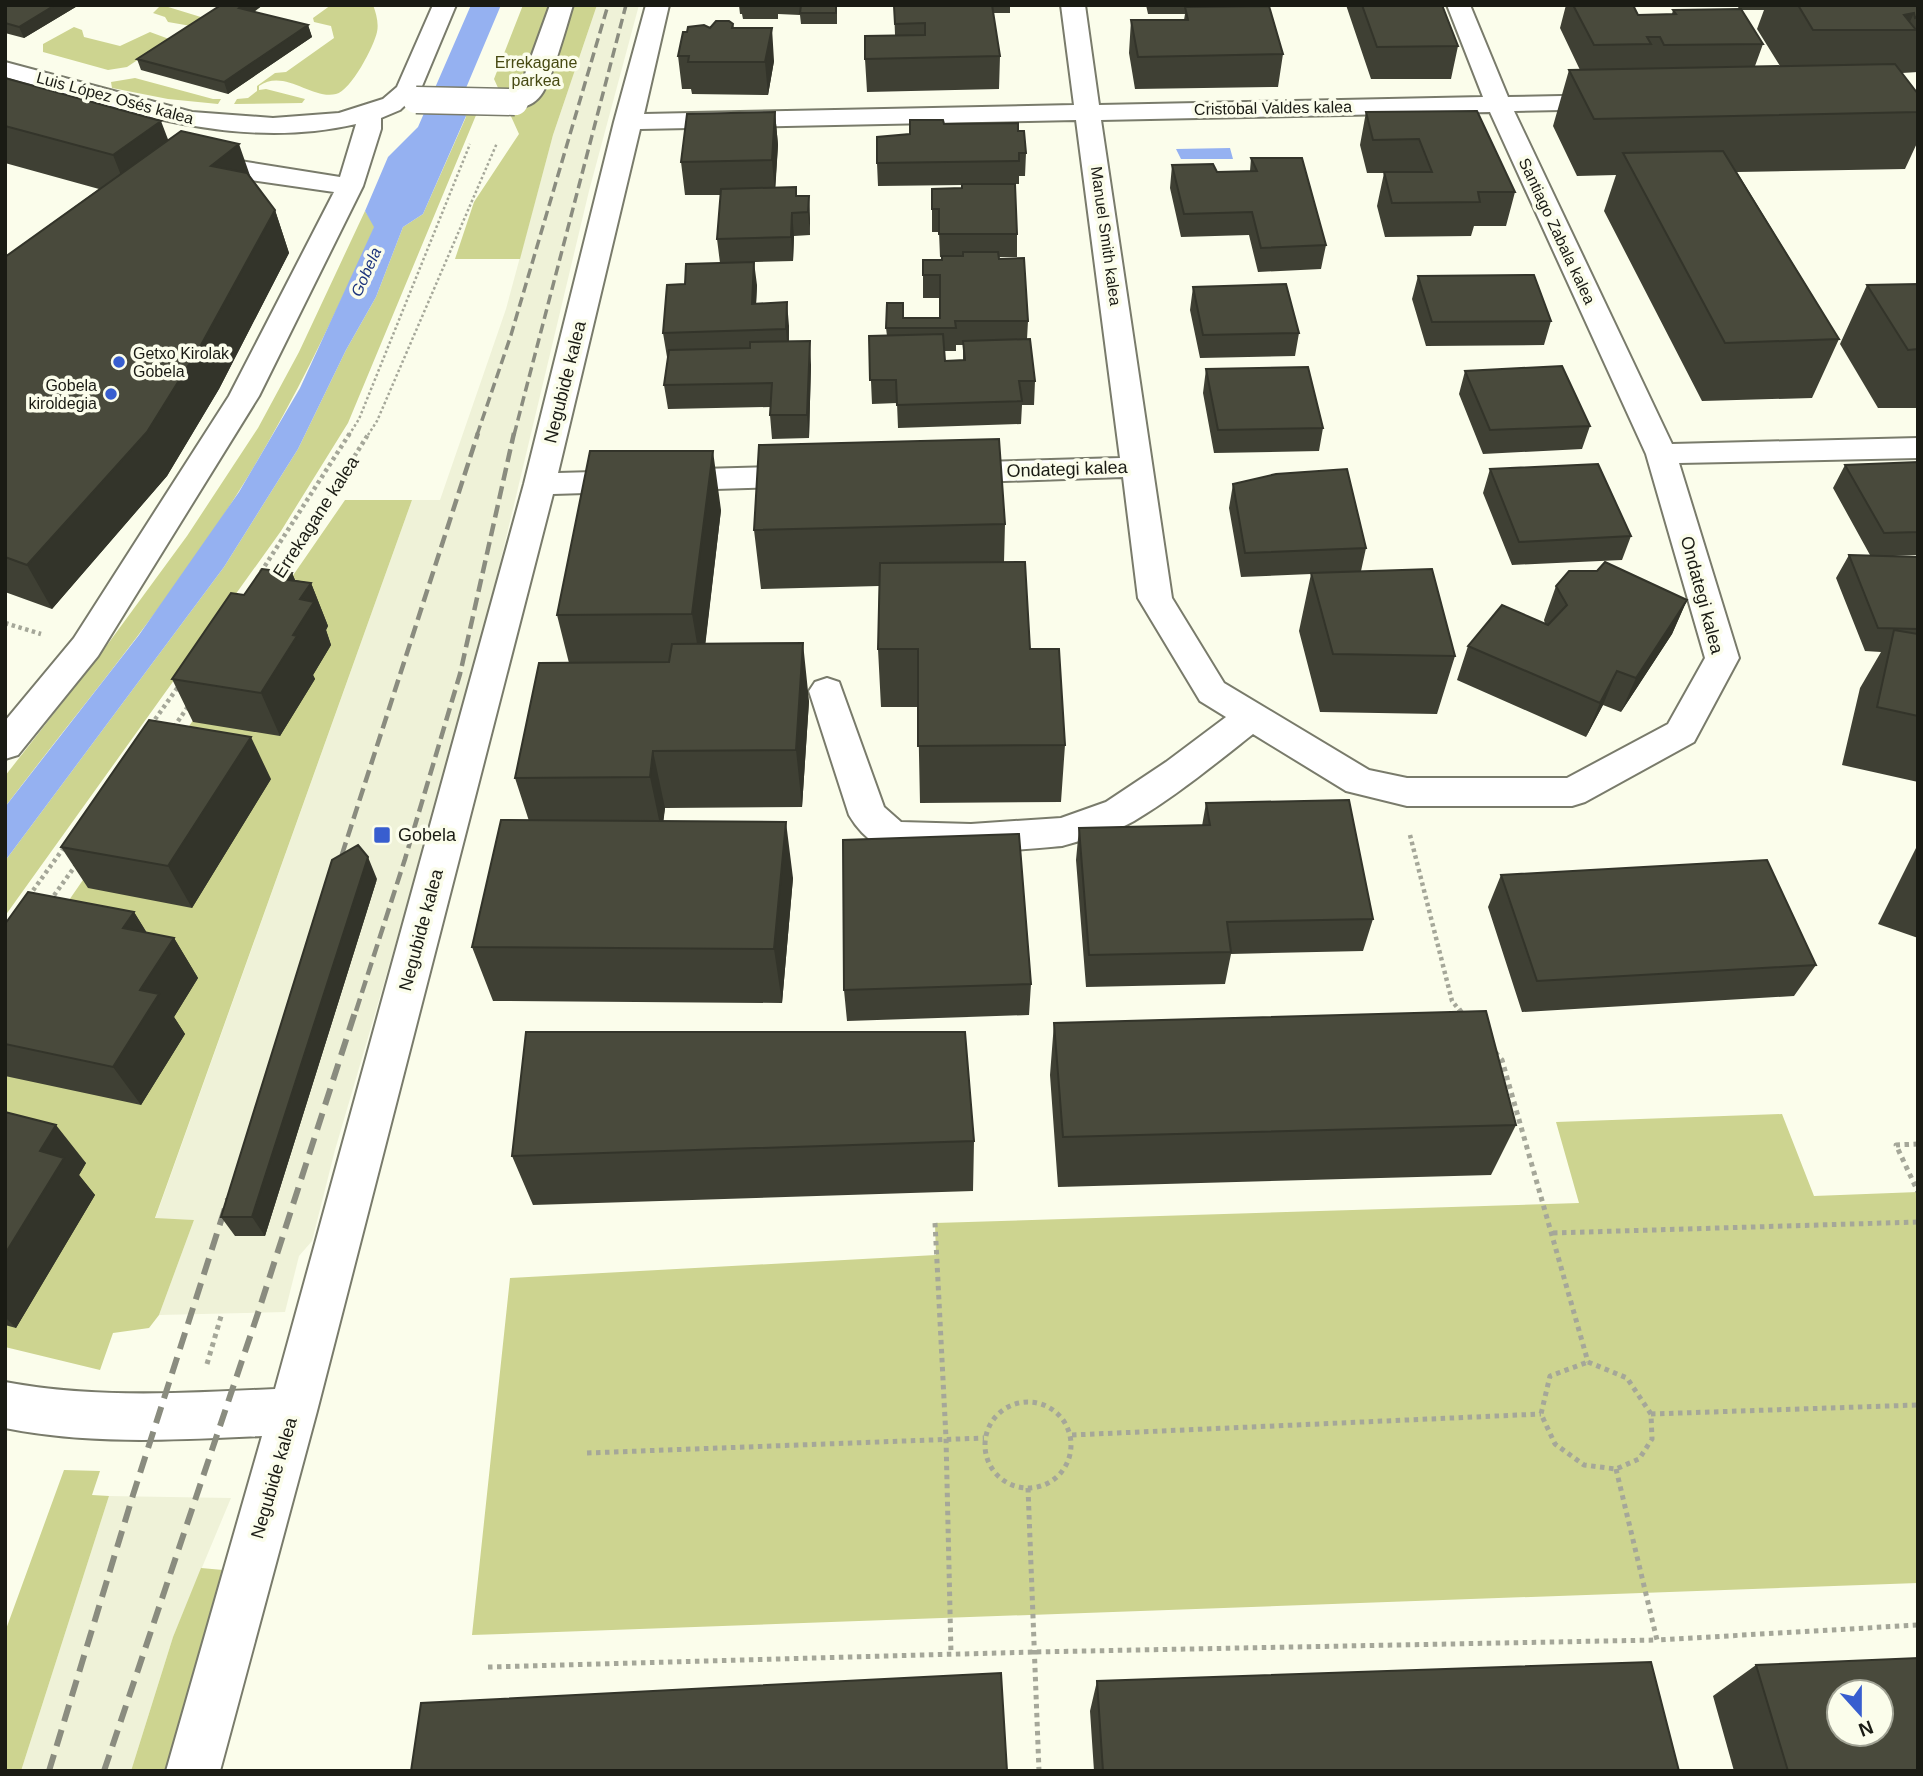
<svg xmlns="http://www.w3.org/2000/svg" width="1923" height="1776" font-family="Arial,sans-serif">
<rect width="100%" height="100%" fill="#fbfdeb"/>
<path fill="#eff2d8" d="M597,5H639L589,191L468,697L335,1150L312,1241L299,1256L285,1312L159,1315L194,1220L155,1219L412,500H440L506,309L553,135Z
M109,1496L231,1498L173,1637L131,1771H21Z"/>
<path fill="#cdd490" d="M331,5H373C376,13 379,23 377,32C374,46 351,91 336,94C312,100 284,68 259,86V90L266,89L305,99L302,103L234,104L237,99L248,98L257,91V86L275,73L286,72L334,38L331,26L314,22L313,18Z
M523,5H597L553,135L520,259H455L474,202L519,134L494,79Z
M160,6H165L204,18L191,26L168,22L165,17L153,13Z
M74,27L82,30L84,37L120,46L150,32L169,39L127,67L108,70L43,52V44Z
M135,78L213,99H221L218,104L168,99L112,88L111,82Z
M458,108H479L348,423L281,531L5,916V861L224,567L298,449L346,350L376,297L403,227L423,214L466,117Z
M365,211L375,226C334,317 292,407 239,491C170,602 84,703 5,807V776L99,656L187,536L258,428L299,352Z
M345,500H412L155,1218L194,1220L159,1315L149,1328L113,1333L100,1370L5,1347V993Z
M1782,1114L1814,1196L1918,1192V1583L472,1635L510,1278L936,1255L935,1223L1579,1203L1556,1122Z
M64,1470L100,1471L92,1495L109,1496L21,1771H5V1632Z
M201,1568L223,1570L206,1641L166,1771H131L173,1637Z"/>
<path fill="#95b1f1" d="M471,5H501L458,107L466,116L423,214L403,227L376,297L346,350L298,449L224,567L5,861V807L139,635L239,492L300,388L374,227L365,211L388,157L418,127Z
M1230,148L1233,159H1181L1176,149Z"/>
<g fill="none" stroke-linecap="round" stroke-linejoin="round">
<g stroke="#797b6b" stroke-width="4">
<path id="minor" d="M433,5H456L420,91L400,110L381,118V129L363,186L259,396L98,656L18,755L5,759V721L74,638L229,396L334,192L215,175L187,167L183,162L187,157L196,154L340,177L356,124C234,152 121,109 5,77V62L192,112L273,118L339,113L383,99L397,87Z
M550,5H573C567,24 551,83 541,95C533,106 519,110 506,107L503,102L520,88Z
M646,5H669L644,114L1074,105L1061,5H1085L1099,105L1483,97L1447,5H1470L1508,97L1611,95L1620,97L1623,102L1620,107L1611,109L1514,111L1672,444L1918,438V458L1679,463L1739,658L1694,742L1585,802L1572,806H1407L1346,791L1253,734C1215,764 1176,796 1134,821C1113,833 1085,839 1062,846C1028,849 904,861 879,846C867,839 856,827 849,815L809,691L815,682L827,678L839,682L884,807L901,822L971,824L1061,818L1106,802L1166,762L1226,717L1200,701L1138,598L1123,477L948,483L937,480L932,473L937,466L948,463L1120,458L1076,120L640,129L558,473L808,466L819,469L824,476L819,483L808,486L553,494L317,1411L220,1771H166L262,1436C176,1440 91,1445 5,1428V1382C95,1399 185,1393 275,1389L524,484L614,122ZM1490,112L1646,454L1705,658L1668,724L1567,778H1407L1369,770L1224,683L1172,598L1101,120Z"/>
</g>
<path stroke="#a5a799" stroke-width="2.5" stroke-dasharray="2.5 2.5" stroke-linecap="butt" d="M349,435L359,419L470,144
M368,435L377,421L497,143"/>
<path stroke="#a5a799" stroke-width="4.5" stroke-dasharray="3.5 3.5" stroke-linecap="butt" d="M261,572L350,433
M280,575L369,433
M5,623L41,634
M151,725L178,687
M174,727L189,705
M1410,835L1452,1001L1460,1011
M29,896L65,846
M50,901L78,862"/>
<path stroke="#a5a799" stroke-width="5" stroke-dasharray="4.5 4.5" stroke-linecap="butt" d="M1459,1009L1464,1016
M1495,1052L1502,1060L1588,1362
M1918,1144L1896,1145L1918,1192
M935,1223L946,1438L951,1654
M1553,1233L1918,1222
M1588,1362L1627,1378L1651,1414L1652,1439L1639,1459L1616,1469L1584,1465L1555,1444L1541,1414L1550,1376Z
M207,1364L222,1313
M985 1445a43 43 0 1 1 86 0a43 43 0 1 1-86 0Z
M1651,1414L1918,1405
M1072,1435L1541,1414
M587,1453L984,1438
M1616,1469L1657,1640L1918,1625
M1028,1488L1039,1771
M488,1667L1033,1652L1657,1640"/>
<use href="#minor" fill="#fff" fill-rule="evenodd"/>
<path stroke="#8a8c7f" stroke-width="3.5" stroke-dasharray="10 5" stroke-linecap="butt" d="M477,435L511,335L608,5
M514,435L626,5"/>
<path stroke="#8a8c7f" stroke-width="4.5" stroke-dasharray="13 6" stroke-linecap="butt" d="M336,873L478,433
M356,1011L405,859L460,674L514,433"/>
<path stroke="#8a8c7f" stroke-width="6" stroke-dasharray="17 9" stroke-linecap="butt" d="M49,1771L133,1495L228,1199
M104,1771L258,1313L356,1009"/>
<g stroke="#797b6b" stroke-width="29" stroke-linecap="butt">
<path id="minor-bridge" d="M416,100L515,102"/>
</g>
<use href="#minor-bridge" stroke="#fff" stroke-width="26"/>
</g>
<path fill="#3f4034" fill-rule="evenodd" d="M5,5H79L24,38L5,33Z
M219,5H263L254,12L308,25L312,37L228,94L141,70L137,59L220,6Z
M739,5H837V24H801L800,15L778,14V19H743L742,14H740Z
M1010,5V13H993L1000,56L999,89L867,92L865,59L895,35L894,6Z
M1146,5H1248L1283,54L1278,87L1135,89L1129,53L1131,20H1184L1185,14H1148Z
M1346,5H1442L1458,46L1451,79H1371Z
M1566,5H1633L1638,15L1672,14L1673,10L1739,9L1737,5H1918V72L1902,73L1918,94V141L1905,169L1737,172L1839,339L1812,398L1702,401L1604,211L1616,175L1577,176L1553,126L1569,70H1580L1560,28ZM1742,10H1764L1757,29L1780,66H1755L1763,44Z
M733,24L734,28L774,61L768,95L692,94L691,89H682L678,56L710,28Z
M5,78L168,140L251,179L275,210L289,253L219,389L167,476L52,609L5,592V257L99,189L5,163Z
M1477,111L1515,192L1506,226H1474L1471,236L1385,237L1377,206L1384,173H1367L1360,145L1366,112Z
M775,112L778,145L775,188L797,196H809L810,235L794,236L793,261L720,263L717,239L721,195H685L681,162Z
M944,124L1018,131L1026,153L1025,176H1019V184H1015L1017,234V257H999L1028,321L1027,339L1035,381L1034,405H1022L1021,424L898,428L897,403L872,404L869,336H887L886,328L904,318H940V298H923V260H942V257H940L939,232H932V209L962,188V185L878,186L877,163L910,134ZM956,345H963V360L945,361L944,351H956Z
M1251,158L1326,245L1321,269L1258,272L1249,235L1181,237L1170,188L1172,165L1217,172L1250,171Z
M1418,276L1551,321L1544,345L1426,346L1412,299Z
M1918,284V408H1878L1840,344L1867,285Z
M757,285L756,303L789,326V342L811,365L809,438L772,439L770,415V407L668,409L664,385L668,357H667L663,333Z
M1193,287L1299,333L1295,356L1200,358L1190,310Z
M1206,369L1323,428L1319,451L1214,453L1203,393Z
M1465,371L1590,426L1582,449L1483,454L1459,394Z
M1918,462V555L1893,556L1918,557V782L1842,765L1860,688L1881,652L1865,651L1836,578L1849,555H1870L1833,488L1845,465Z
M1490,469L1631,536L1622,560L1512,565L1483,493Z
M1233,484L1366,548L1361,571L1455,656L1437,714L1320,712L1299,631L1311,574L1241,577L1229,508Z
M721,510L705,644L809,701L802,807L665,808L663,821L793,878L782,1003L493,1001L472,947L529,821L515,778L569,663L557,615Z
M1005,524L1004,562L1030,649L1065,745L1061,802L920,803L918,707H881L878,649L879,586L761,589L754,530Z
M292,573L295,580L311,583L328,626L326,630L331,645L313,675L315,679L280,736L193,722L172,679L244,595Z
M1556,586L1687,600L1672,634L1621,712L1603,705L1586,737L1457,680L1468,646L1545,624L1544,620Z
M271,779L192,908L88,888L61,847Z
M1206,803L1373,919L1363,951L1231,954L1225,984L1086,987L1076,860L1079,828L1202,826Z
M1918,844V938L1878,924Z
M1501,875L1816,965L1794,996L1522,1012L1488,907Z
M377,879L265,1236H235L221,1217Z
M134,912L147,933L174,938L198,978L174,1017L185,1034L141,1105L5,1076V924Z
M1031,984L1029,1015L847,1021L844,990Z
M1054,1023L1516,1125L1491,1175L1058,1187L1050,1075Z
M5,1112L86,1163L79,1175L95,1195L16,1328L5,1325Z
M974,1141L973,1191L533,1205L512,1156Z
M1756,1665L1918,1771H1734L1713,1696Z
M1097,1681L1679,1771H1094L1090,1711Z"/>
<path fill="#33342a" d="M55,5H79L24,38L19,27Z
M243,5H263L242,19L239,8Z
M1914,13L1906,30L1904,15Z
M308,25L312,37L228,94L224,82Z
M772,28L774,61L768,95L765,62Z
M775,112L778,145L775,194L772,160Z
M161,121L177,163L130,198L113,155Z
M239,144L254,187L211,166Z
M809,196L810,219V235L808,212Z
M275,210L289,253L219,389L167,476L52,609L27,565Z
M792,213L794,236L793,261L791,237Z
M754,262L757,285L755,327L752,304Z
M787,302L789,326L788,353L786,329Z
M810,341L811,365L809,438L807,415Z
M713,451L721,510L702,673L692,614Z
M292,573L302,597L311,583L328,626L326,630L331,645L313,675L315,679L280,736L261,693L293,635L288,580Z
M1687,600L1672,634L1621,712L1636,678Z
M803,643L809,701L802,807L796,750Z
M1617,671L1603,705L1586,737L1600,703Z
M251,737L271,779L192,908L168,866Z
M653,751L665,808L662,834L650,777Z
M786,822L793,878L782,1003L774,949Z
M368,857L377,879L265,1236L252,1217Z
M134,912L159,953L123,928Z
M174,938L198,978L174,1017L185,1034L141,1105L113,1067L140,990Z
M56,1125L86,1163L79,1175L95,1195L16,1328L5,1317V1254L40,1151Z"/>
<path fill="#494a3c" stroke="#33342a" stroke-width="2" fill-rule="evenodd" d="M5,5H55L19,27L5,23Z
M221,5H243L239,8L308,25L224,82L137,59Z
M801,5H836V13H800Z
M992,5L1000,56L865,59V36L925,35V23L895,24L894,6Z
M1362,5H1442L1458,46L1377,47Z
M1573,5H1633L1638,15L1676,14L1673,10L1741,9L1763,44L1664,45L1660,37H1647L1651,44L1594,45Z
M1798,5H1918V17L1915,18L1914,13L1904,15L1916,30H1813Z
M1269,6L1283,54L1138,57L1131,20H1188L1185,7Z
M716,21H729L733,24L732,28H772L765,62H688L689,56H678L683,32H687L688,27L704,25L710,28Z
M1895,64L1918,94V112L1594,119L1569,70Z
M5,78L161,121L113,155L5,126Z
M1477,111L1515,192H1478L1480,202L1392,203L1384,172H1432L1419,139L1373,140L1366,112Z
M775,112L772,160L681,162L687,114Z
M910,120H943L944,124L1018,123V131H1024L1026,153H1019V161L877,163V137L910,134Z
M181,131L239,144L211,166L247,173L275,210L201,345L147,432L27,565L5,557V257Z
M1723,151L1839,339L1725,343L1623,153Z
M1251,158H1302L1326,245L1261,248L1252,212L1184,214L1172,165L1213,164L1217,172L1257,171Z
M962,184H1015L1017,234H939V209H932V189L962,188Z
M796,187V196H809L808,212L792,213L791,237L717,239L721,189Z
M963,252H998L999,259L1024,258L1028,321H955L956,328H886L887,303H903V318H940V275H923V260H942V256H963Z
M754,262L752,304L787,302L786,329L663,333L667,285L685,284L686,264Z
M1534,275L1551,321L1432,322L1418,276Z
M1286,284L1299,333L1203,335L1193,287Z
M1918,284V349L1908,350L1867,285Z
M943,334L945,361L965,360L963,341L1030,339L1035,381H1019L1022,401L897,405L896,380H870L869,336Z
M810,341L807,415H770L772,383L664,385L669,350L750,348V342Z
M1562,366L1590,426L1490,430L1465,371Z
M1308,367L1323,428L1218,430L1206,369Z
M999,439L1005,524L754,530L759,445Z
M590,451H713L692,614L557,615Z
M1918,462V532L1884,533L1845,465Z
M1598,464L1631,536L1519,542L1490,469Z
M1347,469L1366,548L1245,553L1233,484L1276,474Z
M1849,555L1918,557V629L1878,628Z
M1025,562L1030,649H1059L1065,745L918,746V649H878L880,563Z
M1605,562L1687,600L1636,678L1617,671L1600,703L1468,646L1502,605L1548,625L1567,605L1556,586L1569,571H1597Z
M262,569L292,573L288,580L311,583L300,599L314,602L293,635L297,636L261,693L172,679L231,593L244,595Z
M1432,569L1455,656L1333,654L1311,573Z
M1894,630L1918,634V716L1877,707Z
M803,643L796,750L653,751L650,777L515,778L539,663L669,662L672,644Z
M149,720L251,737L168,866L61,847Z
M1349,800L1373,919L1227,922L1231,952L1089,955L1079,828L1210,825L1206,803Z
M501,820L786,822L774,949L472,947Z
M1019,834L1031,984L844,990L843,840Z
M358,845L368,857L252,1217H221L332,860Z
M1767,860L1816,965L1537,981L1501,875Z
M28,892L134,912L123,928L174,938L140,990L159,994L113,1067L5,1044V924Z
M1486,1011L1516,1125L1063,1137L1054,1023Z
M526,1032H965L974,1141L512,1156Z
M5,1112L56,1125L40,1151L64,1158L5,1254Z
M1918,1658V1771H1788L1756,1665ZM1839,1692H1881V1734H1839Z
M1651,1662L1679,1771H1103L1097,1681Z
M1001,1673L1007,1771H411L421,1703Z"/>
<g fill="#385ecf" stroke="#fbfdeb" stroke-width="2.5">
<circle cx="119" cy="362" r="7"/>
<circle cx="111" cy="394" r="7"/>
<rect x="373" y="826" width="18" height="18" rx="3.5"/>
</g>
<g text-anchor="middle" dominant-baseline="central" stroke-width="7" stroke-linejoin="round" paint-order="stroke">
<g font-size="16" fill="#474a12" stroke="#fbfdeb">
<text x="536" y="62">Errekagane<tspan x="536" dy="18">parkea</tspan></text>
</g>
<g font-size="16" fill="#1a1b14" stroke="#fbfdeb">
<text transform="translate(115 98) rotate(15)">Luis López Osés kalea</text>
<text transform="translate(1273 108) rotate(-1)">Cristobal Valdes kalea</text>
<text transform="translate(1557 231) rotate(65)">Santiago Zabala kalea</text>
<text transform="translate(1106 236) rotate(82)">Manuel Smith kalea</text>
</g>
<g font-size="16" font-style="italic" fill="#1b337c" stroke="#fbfdeb">
<text transform="translate(366 272) rotate(-66)">Gobela</text>
</g>
<g font-size="16" fill="#1a1b14" stroke="#fbfdeb" text-anchor="start">
<text x="133" y="353">Getxo Kirolak<tspan x="133" dy="18">Gobela</tspan></text>
<text x="97" y="385" text-anchor="end">Gobela<tspan x="97" dy="18">kiroldegia</tspan></text>
</g>
<g font-size="18" fill="#1a1b14" stroke="#fbfdeb">
<text transform="translate(565 382) rotate(-76)">Negubide kalea</text>
<text transform="translate(1067 469) rotate(-2)">Ondategi kalea</text>
<text transform="translate(316 517) rotate(-57)">Errekagane kalea</text>
<text transform="translate(1702 595) rotate(75)">Ondategi kalea</text>
<text transform="translate(421 930) rotate(-75)">Negubide kalea</text>
<text transform="translate(274 1478) rotate(-74)">Negubide kalea</text>
</g>
<g font-size="18" fill="#1a1b14" stroke="#fbfdeb" text-anchor="start">
<text x="398" y="835">Gobela</text>
</g>
</g>
<rect width="1923" height="1776" fill="none" stroke="#1a1b14" stroke-width="14"/>
<g transform="translate(1860 1713) rotate(159)"><circle r="33" fill="#fbfdeb" stroke="#a1a395" stroke-width="2"/>
<path d="M0-5L12 26L0 18L-12 26Z" fill="#385ecf"/>
<text y="-10" font-size="19" font-weight="bold" text-anchor="middle" fill="#1a1b14">N</text>
</g>
</svg>
